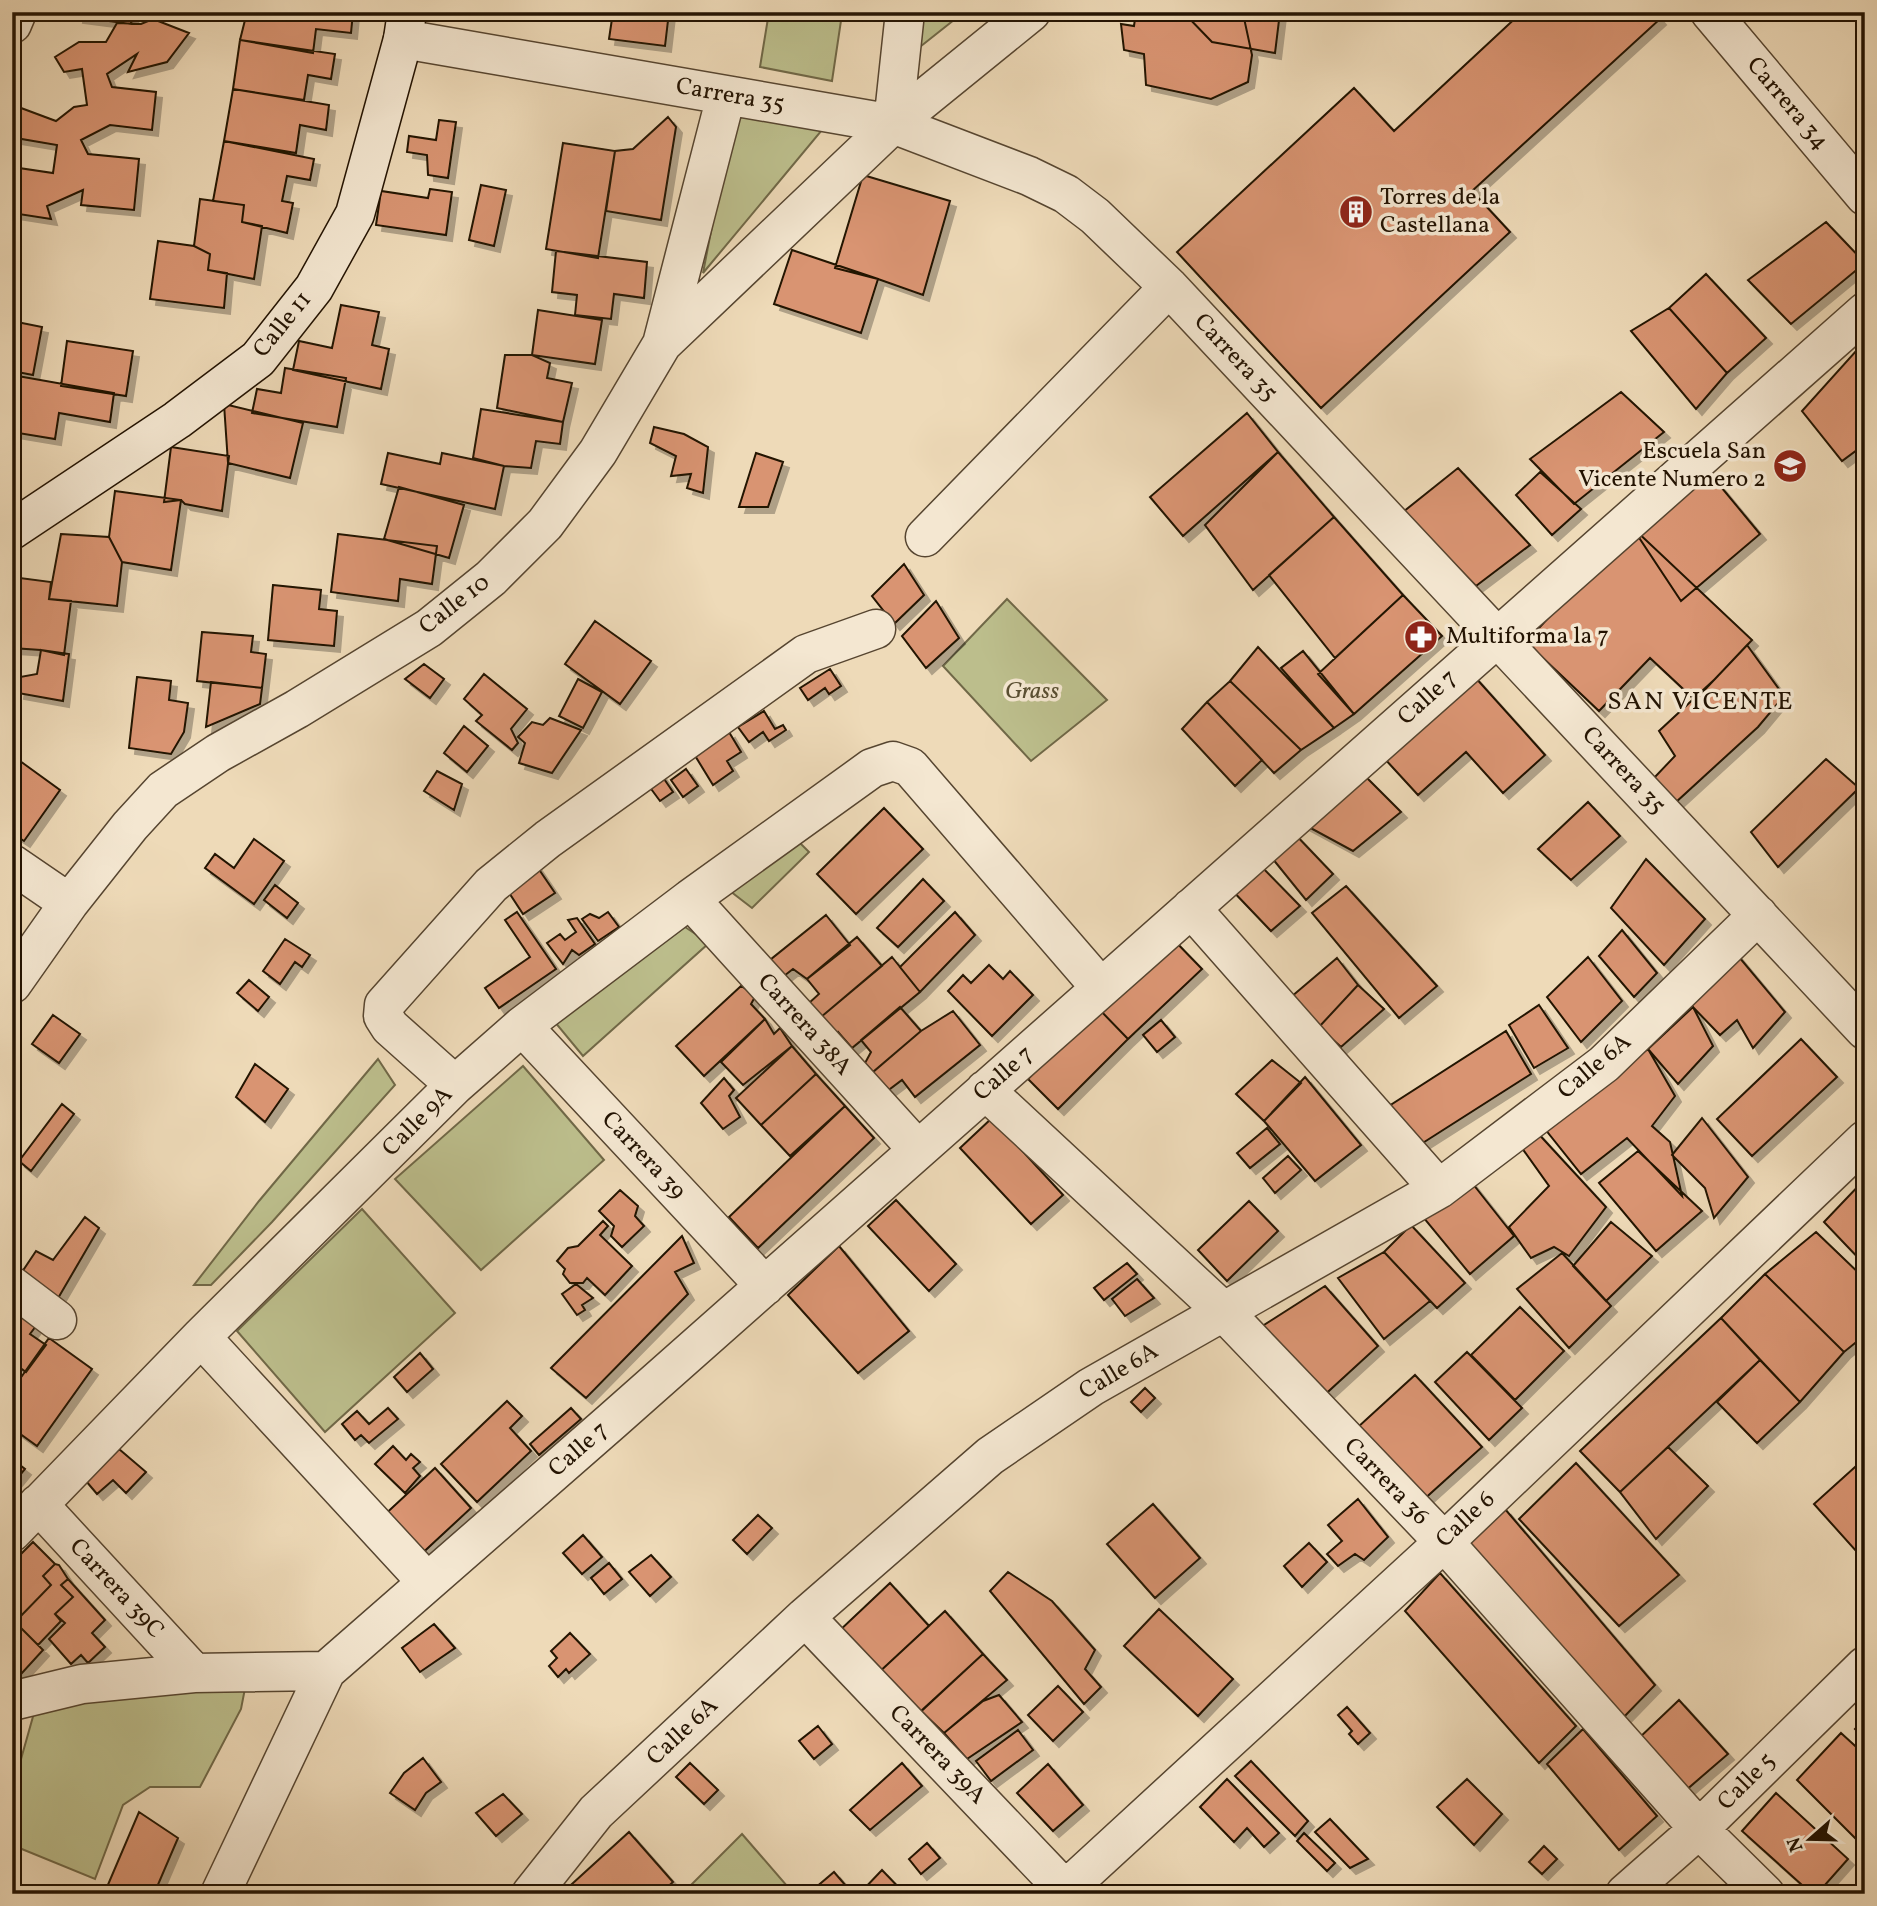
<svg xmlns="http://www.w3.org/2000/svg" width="1877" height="1906" font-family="Vollkorn,serif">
<defs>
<filter id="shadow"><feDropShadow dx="6" dy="6" stdDeviation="0" flood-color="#0004"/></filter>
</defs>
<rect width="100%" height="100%" fill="#eedab8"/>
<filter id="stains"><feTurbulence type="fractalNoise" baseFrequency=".00286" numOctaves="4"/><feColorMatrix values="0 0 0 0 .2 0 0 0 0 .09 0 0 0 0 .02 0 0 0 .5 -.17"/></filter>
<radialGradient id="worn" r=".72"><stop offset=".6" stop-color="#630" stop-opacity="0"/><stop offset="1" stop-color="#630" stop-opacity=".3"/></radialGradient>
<path fill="#bcbe8c" stroke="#706847" stroke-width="2" d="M769,12L842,14L832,81L760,67Z
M912,12H964L906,58Z
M736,101L822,130L703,273Z
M1007,599L1107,700L1031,761L943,666Z
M793,836L809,852L752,908L721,884Z
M685,927L709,943L583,1056L554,1021Z
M378,1059L395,1085L272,1222L211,1285H194L259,1201Z
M523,1066L604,1160L481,1270L395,1179Z
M362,1209L455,1313L325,1432L237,1331Z
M248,1673L241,1709L200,1787H150L123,1805L95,1879L12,1845V1791L36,1706Z
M742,1834L794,1894H682Z"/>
<path fill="#d99472" stroke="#231302" stroke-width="2" filter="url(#shadow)" d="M78,12H133L131,24L77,17Z
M247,12H353L351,33L316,29L313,53L240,40Z
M613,12H669L665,46L609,39Z
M1136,12H1209L1244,18L1252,55L1248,82L1211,99L1146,85L1144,54L1124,50L1121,24L1134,26Z
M1183,12H1280L1275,53L1212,42Z
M1522,12H1654L1660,19L1472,191L1510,232L1321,408L1177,252L1354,88L1394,131Z
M153,19L189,33L167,62L128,72L137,54L107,74L112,87L156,92L152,130L110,125L81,140L88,154L139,159L134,210L81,205L83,190L47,206L51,219L12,213V167L53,173L57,145L16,138L12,128V118L21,108L56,121L74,107L87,105L82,69L64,72L55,57L79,42H106L117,23L141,24Z
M240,40L335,54L331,79L308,75L304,100L233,89Z
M233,89L329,105L326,130L300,125L296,153L224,141Z
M668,117L676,127L661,220L606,211L615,151L633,149Z
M439,120L456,122L448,178L428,175L427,155L407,152L409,136L436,140Z
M224,141L314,159L310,180L287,176L282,201L293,203L287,233L242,222L244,205L213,201Z
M563,143L615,151L598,258L546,249Z
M863,175L950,201L923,295L878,279L835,268Z
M481,185L506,190L494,246L469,240Z
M430,189L452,192L446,235L376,225L381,191L428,198Z
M200,199L244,205L242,222L262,226L254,279L208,270L210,254L194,246Z
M1826,222L1865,263L1791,324L1748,280Z
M158,241L194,246L210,254L208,270L227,273L224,308L150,299Z
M792,250L878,279L861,333L774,304Z
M556,251L647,262L644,298L614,294L611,319L575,315L577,295L552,292Z
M1706,274L1766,338L1727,373L1669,308Z
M341,305L379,312L372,345L389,349L381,389L293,370L299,341L332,348Z
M1669,308L1727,373L1696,409L1631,331Z
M538,310L602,320L595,364L532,355Z
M12,321L42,327L33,375L12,371Z
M67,341L133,351L126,396L61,386Z
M1865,341V444L1842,461L1802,411Z
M505,355H532L550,363L547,378L572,383L563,422L497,408Z
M285,368L346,378L337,427L252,413L257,389L281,393Z
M12,375L114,393L110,422L59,413L55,439L12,432Z
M1621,392L1664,432L1574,504L1530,459Z
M224,404L303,423L290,478L228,463Z
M481,409L563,422L560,444L536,441L531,468L504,466L473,458Z
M1247,413L1278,452L1183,536L1150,497Z
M654,427L684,434L708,447L703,493L687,488L691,474L671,476L676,456L650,443Z
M171,447L229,456L222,511L185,504L181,500L164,502Z
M1278,452L1334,517L1253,590L1205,525Z
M388,453L440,464L442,453L504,466L495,509L381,484Z
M756,453L783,462L768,507H739Z
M1458,468L1530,545L1476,586L1403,512Z
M1540,472L1581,509L1552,535L1516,495Z
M1712,476L1760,534L1681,601L1632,527Z
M399,487L464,505L449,558L384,539Z
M115,491L181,500L171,570L122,562L109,537Z
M1334,517L1403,595L1335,658L1269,575Z
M1632,527L1752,640L1695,700L1650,658L1599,711L1526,642Z
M61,534L109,537L122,562L117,606L49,599Z
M338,534L437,546L432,584L400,579L398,601L331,592Z
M904,564L924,595L894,624L872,596Z
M12,577L51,582L49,599L71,601L64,655L41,650L12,648Z
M273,585L321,590L319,609L337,611L334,646L268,640Z
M1403,595L1442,636L1354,714L1318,674Z
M936,601L959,638L926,668L902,636Z
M595,621L651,661L620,704L565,664Z
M202,632L253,636L251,652L266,654L262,688L197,681Z
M1747,645L1784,696L1758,727L1675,803L1653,779L1675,756L1659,731L1715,679Z
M1258,647L1334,728L1301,750L1230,681Z
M41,650L69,654L63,701L18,693L20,677L37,674Z
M1303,651L1354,714L1334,728L1281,668Z
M424,664L444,679L430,698L405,679Z
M830,669L841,686L829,694L825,688L808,700L800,688Z
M484,674L527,709L511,729L518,743L512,750L476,721L482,715L464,699Z
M1474,676L1545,755L1503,793L1466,752L1418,795L1384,758Z
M137,677L171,681L169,700L188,703L184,732L171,754L129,748Z
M578,679L602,692L583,728L559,716Z
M1230,681L1301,750L1274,773L1207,702Z
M211,682L262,688L260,704L206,727Z
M1207,702L1262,760L1235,786L1182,729Z
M764,711L775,729L783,725L786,730L769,741L763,732L749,742L738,727Z
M550,718L581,730L552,773L519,763L525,743L518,737L532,722L543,725Z
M464,726L488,746L467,772L444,753Z
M729,732L741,752L727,761L733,771L713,785L694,754Z
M1826,759L1859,788L1778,867L1751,832Z
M20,761L60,790L24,841L12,833V773Z
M686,769L698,786L683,797L671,780Z
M437,771L462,784L454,810L424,791Z
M660,773L673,792L660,801L646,782Z
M1364,775L1401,812L1353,851L1305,825Z
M1588,802L1620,836L1571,880L1538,849Z
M884,808L923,849L856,914L817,874Z
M1292,831L1333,874L1306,900L1268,853Z
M254,839L284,861L254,904L205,868L215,854L234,868Z
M1646,859L1705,919L1664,965L1611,908Z
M1257,862L1300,906L1271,931L1228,886Z
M536,865L555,893L523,914L504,885Z
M923,879L944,901L898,947L877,928Z
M275,885L298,903L287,918L264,900Z
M1346,886L1437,986L1399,1018L1312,913Z
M517,912L556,969L499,1008L485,988L530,957L505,920Z
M608,912L619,927L598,941L582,919L590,914L599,918Z
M955,912L975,935L920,992L900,967Z
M826,915L850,945L807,979L793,969L784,976L770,960Z
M577,918L595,944L579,955L572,950L563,964L547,943L560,934L565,940L576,932L568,920Z
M1622,930L1657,973L1634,997L1599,956Z
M1169,935L1202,969L1128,1039L1098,1008Z
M857,937L882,966L821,1017L809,1003L819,994L807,979Z
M285,939L310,955L302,967L295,962L280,984L263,971Z
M1734,951L1785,1012L1753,1048L1737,1020L1720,1035L1689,1003Z
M892,957L920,992L852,1048L838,1032L827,1041L821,1017Z
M1588,957L1622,1001L1581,1042L1547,997Z
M1337,958L1358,985L1319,1027L1291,997Z
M989,965L1003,979L1010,971L1033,995L992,1036L948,991L963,975L971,983Z
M249,980L269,997L258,1011L237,993Z
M1358,985L1384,1009L1341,1047L1319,1027Z
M741,986L756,995L751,1004L765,1019L704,1076L676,1046Z
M1539,1005L1568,1048L1534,1068L1509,1025Z
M900,1007L921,1031L873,1072L865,1063L871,1052L861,1040Z
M1693,1007L1713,1046L1678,1084L1648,1049Z
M1098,1008L1128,1039L1058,1109L1028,1079Z
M953,1011L980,1045L915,1097L902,1080L886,1092L873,1072L921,1031Z
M53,1015L80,1034L59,1063L32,1044Z
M765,1019L774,1034L780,1028L792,1046L743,1085L721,1062Z
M1161,1020L1175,1037L1157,1052L1143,1035Z
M1506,1031L1531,1074L1418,1146L1389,1106Z
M1801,1039L1837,1077L1752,1156L1717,1119Z
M792,1046L816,1074L761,1125L736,1098Z
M1648,1049L1675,1096L1652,1126L1670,1142L1682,1196L1627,1138L1581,1174L1541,1124Z
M1272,1060L1301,1083L1264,1121L1236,1094Z
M255,1064L288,1089L265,1122L236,1097Z
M816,1074L845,1106L790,1156L761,1125Z
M1305,1077L1361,1145L1315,1181L1264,1121Z
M724,1078L734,1090L729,1096L740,1117L723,1129L701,1103Z
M62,1104L74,1114L31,1171L19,1161Z
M845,1106L874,1138L758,1248L729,1217Z
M992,1118L1063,1195L1031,1224L960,1148Z
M1702,1118L1748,1177L1714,1218L1705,1188L1672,1155Z
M1267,1128L1280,1144L1250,1168L1237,1153Z
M1534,1129L1606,1207L1569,1256L1554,1247L1531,1258L1509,1227L1549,1186L1517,1141Z
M1638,1151L1702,1211L1656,1251L1599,1183Z
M1288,1156L1301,1170L1275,1193L1263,1178Z
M1469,1179L1514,1236L1470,1274L1423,1217Z
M1865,1179V1265L1824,1222Z
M620,1190L638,1206L635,1216L644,1226L622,1247L611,1236L614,1226L599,1211Z
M896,1200L956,1264L929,1291L868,1226Z
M1249,1201L1278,1231L1227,1281L1198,1250Z
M85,1217L99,1228L57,1300L22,1272L36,1251L53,1260Z
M603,1221L608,1226L600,1235L632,1266L605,1295L587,1278L583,1283H570L563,1274L565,1269L557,1261L568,1248L578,1246Z
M1611,1222L1652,1256L1606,1301L1573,1266Z
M1411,1225L1465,1283L1437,1308L1384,1252Z
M1816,1232L1865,1279V1335L1844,1352L1765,1274Z
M682,1236L694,1263L675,1272L688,1294L586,1398L551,1368Z
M839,1246L909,1331L858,1373L788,1295Z
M1384,1252L1430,1301L1384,1339L1338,1278Z
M1562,1253L1611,1306L1569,1348L1517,1289Z
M1127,1263L1137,1274L1104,1300L1094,1288Z
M1765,1274L1844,1352L1800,1402L1721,1318Z
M1137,1279L1154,1298L1125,1316L1112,1299Z
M576,1284L593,1298L582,1305L585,1310L577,1315L562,1294Z
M1325,1286L1378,1346L1319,1400L1253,1332Z
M18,1306L39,1322L30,1334L46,1345L26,1372L12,1362V1313Z
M1520,1307L1564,1351L1515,1400L1471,1355Z
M1721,1318L1760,1360L1620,1492L1580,1451Z
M49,1338L92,1369L37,1446L12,1428V1390Z
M1467,1352L1522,1408L1489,1440L1435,1382Z
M420,1353L433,1369L407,1392L394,1377Z
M1760,1360L1800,1402L1757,1443L1717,1402Z
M1415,1375L1482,1447L1421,1502L1358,1427Z
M1145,1388L1155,1398L1141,1412L1131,1402Z
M507,1401L522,1416L510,1428L531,1451L477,1502L441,1464Z
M388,1408L398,1419L369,1443L361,1435L355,1440L342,1424L357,1411L369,1424Z
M571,1408L581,1419L539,1455L530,1444Z
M393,1446L406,1460L411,1454L420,1462L413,1468L420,1476L405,1493L375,1464Z
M1668,1447L1708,1486L1656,1539L1620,1492Z
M119,1449L146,1472L126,1493L113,1480L97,1494L86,1481Z
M1865,1458V1561L1814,1504Z
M12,1459L25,1469L12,1485Z
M1576,1463L1679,1575L1619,1626L1519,1519Z
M435,1468L471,1508L416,1559L380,1519Z
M1358,1499L1388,1537L1364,1560L1355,1554L1338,1566L1327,1554L1342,1541L1328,1525Z
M1153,1504L1200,1558L1155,1598L1107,1544Z
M1505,1509L1655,1685L1620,1721L1467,1544Z
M758,1515L772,1528L747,1554L733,1540Z
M583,1535L602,1557L582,1574L563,1553Z
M33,1542L55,1564L43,1576L51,1585L15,1622L12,1619V1563Z
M1309,1543L1327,1562L1302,1587L1284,1566Z
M651,1555L671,1577L650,1596L629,1572Z
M609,1563L622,1579L604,1594L591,1578Z
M55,1564L59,1565L68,1579L61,1585L73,1597L55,1614L61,1621L38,1645L15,1622L51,1585L43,1576Z
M1008,1572L1052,1601L1095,1650L1085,1669L1101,1687L1084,1704L990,1591Z
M1440,1573L1576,1726L1539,1763L1405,1611Z
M68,1579L105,1620L92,1633L105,1647L88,1663L81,1655L71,1664L49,1639L65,1623L55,1614L73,1597L61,1585Z
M890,1583L929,1626L876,1675L838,1632Z
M1159,1609L1233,1679L1198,1716L1124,1646Z
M945,1611L983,1654L915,1717L876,1675Z
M15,1622L43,1650L12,1684V1624Z
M434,1624L455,1648L420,1672L402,1648Z
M570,1633L590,1654L569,1673L566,1669L558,1677L549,1666L557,1658L551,1651Z
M983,1654L1007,1680L944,1733L921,1711Z
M1058,1686L1083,1712L1053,1741L1028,1715Z
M999,1695L1022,1722L967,1759L944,1733L983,1701Z
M1679,1700L1728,1754L1685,1791L1638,1739Z
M1347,1707L1370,1733L1358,1744L1349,1734L1352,1731L1338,1715Z
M1865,1719V1739L1855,1729Z
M818,1726L832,1744L814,1759L799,1741Z
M1583,1729L1657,1816L1619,1850L1547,1764Z
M1018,1730L1033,1750L991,1781L976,1761Z
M1841,1733L1865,1755V1841L1862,1845L1797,1780Z
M423,1758L441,1782L426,1793L415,1810L390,1793L404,1773Z
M1251,1761L1308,1821L1295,1836L1235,1776Z
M690,1763L718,1790L704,1804L676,1777Z
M902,1763L922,1786L870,1830L850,1810Z
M1048,1764L1083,1805L1053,1831L1017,1793Z
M1227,1779L1279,1833L1264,1847L1247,1828L1234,1842L1200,1807Z
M1467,1779L1502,1814L1474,1845L1437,1807Z
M1776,1793L1848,1859L1817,1894H1812L1742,1831Z
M503,1794L522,1814L496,1836L476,1813Z
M139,1812L178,1838L154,1894H104Z
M1330,1819L1368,1859L1350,1868L1315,1832Z
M629,1832L673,1882L660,1894H561Z
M1304,1833L1335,1863L1327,1871L1297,1841Z
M927,1843L940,1858L921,1874L909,1859Z
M1544,1846L1557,1859L1542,1874L1529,1862Z
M882,1870L905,1894H863L861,1892Z
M834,1872L853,1894H808Z"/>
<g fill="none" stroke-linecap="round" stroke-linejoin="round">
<g stroke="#564530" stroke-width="41">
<path id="street" d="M1710,12L1865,196
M12,24L17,12
M403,39L893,124L1029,176L1066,194L1095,216L1169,287L1865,1030
M893,124L905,12
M662,344L893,124L1031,12
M925,537L1169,287
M12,864L69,903
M690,899L918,1150
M1191,908L1439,1189
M12,984L69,903L130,826L163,790L218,753L297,709L429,628L491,578L545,524L598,452L662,344L726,96
M522,1026L765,1286
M455,1085L390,1027L383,1016L384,1005L491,885L548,839L806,654L876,629
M985,1090L1223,1311L1444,1542L1699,1829L1765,1894
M12,1286L57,1320
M201,1337L427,1582
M38,1504L194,1673
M12,1532L201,1337L455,1085L522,1026L690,899L872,768L893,761L910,767L1101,988
M805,1617L1069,1894
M12,1701L82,1684L194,1673L326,1671
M220,1894L326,1671L612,1421L1865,312
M531,1894L596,1812L805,1617L990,1456L1091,1387L1439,1189L1604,1064L1758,915
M1061,1894L1444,1542L1865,1140
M1625,1894L1699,1829L1865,1666"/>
</g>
<g stroke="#231302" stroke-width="41">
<path id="secondary" d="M12,530L177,420L258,359L314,288L355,214L403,39L407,12"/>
</g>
<use href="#street" stroke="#f4e7d1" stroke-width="38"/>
<use href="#secondary" stroke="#f4e7d1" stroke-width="38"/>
</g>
<defs>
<g id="building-disc" transform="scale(1.75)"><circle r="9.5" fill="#8f2418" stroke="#f4e7d1"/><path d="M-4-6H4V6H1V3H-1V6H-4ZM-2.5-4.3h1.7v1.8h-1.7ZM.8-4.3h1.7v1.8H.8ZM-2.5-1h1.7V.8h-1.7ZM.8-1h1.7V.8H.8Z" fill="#fff"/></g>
<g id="school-disc" transform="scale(1.75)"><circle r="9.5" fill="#8f2418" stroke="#f4e7d1"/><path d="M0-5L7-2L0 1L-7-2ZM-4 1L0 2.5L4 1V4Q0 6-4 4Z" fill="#fff"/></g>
<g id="pharmacy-disc" transform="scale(1.75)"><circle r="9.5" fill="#8f2418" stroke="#f4e7d1"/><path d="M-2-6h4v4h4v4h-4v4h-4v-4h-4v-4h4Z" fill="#fff"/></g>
</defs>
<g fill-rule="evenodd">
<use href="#building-disc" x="1356" y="212"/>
<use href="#school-disc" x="1790" y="466"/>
<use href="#pharmacy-disc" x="1421" y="637"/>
</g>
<g text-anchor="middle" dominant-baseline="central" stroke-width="7" stroke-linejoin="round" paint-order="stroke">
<g font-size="24" fill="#231302" stroke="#f4e7d1">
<text transform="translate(730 96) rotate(10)">Carrera 35</text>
<text transform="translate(1787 104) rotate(50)">Carrera 34</text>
<text transform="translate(283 325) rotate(-51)">Calle 11</text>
<text transform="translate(1235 358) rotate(47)">Carrera 35</text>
<text transform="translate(455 605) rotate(-38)">Calle 10</text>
<text transform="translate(1428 698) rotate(-42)">Calle 7</text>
<text transform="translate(1623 771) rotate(47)">Carrera 35</text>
<text transform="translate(804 1025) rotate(48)">Carrera 38A</text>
<text transform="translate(1595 1067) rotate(-40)">Calle 6A</text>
<text transform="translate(1004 1074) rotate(-41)">Calle 7</text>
<text transform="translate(418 1122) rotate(-45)">Calle 9A</text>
<text transform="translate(643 1156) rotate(47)">Carrera 39</text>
<text transform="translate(1119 1372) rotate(-31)">Calle 6A</text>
<text transform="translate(579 1450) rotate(-41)">Calle 7</text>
<text transform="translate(1386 1482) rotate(46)">Carrera 36</text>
<text transform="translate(1466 1520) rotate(-43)">Calle 6</text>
<text transform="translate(116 1589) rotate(47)">Carrera 39C</text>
<text transform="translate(683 1732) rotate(-43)">Calle 6A</text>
<text transform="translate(937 1755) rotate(46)">Carrera 39A</text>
<text transform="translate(1747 1782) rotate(-45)">Calle 5</text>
</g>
<g font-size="24" fill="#231302" stroke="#f4e7d1" text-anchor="start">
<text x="1380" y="198">Torres de la<tspan x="1380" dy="28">Castellana</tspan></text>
<text x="1766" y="452" text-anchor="end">Escuela San<tspan x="1766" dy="28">Vicente Numero 2</tspan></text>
<text x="1446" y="637">Multiforma la 7</text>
</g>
<g font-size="24" font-style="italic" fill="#594f32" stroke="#f4e7d1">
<text x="1032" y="692">Grass</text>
</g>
<g font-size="26" letter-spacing="2" fill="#231302" stroke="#f4e7d1">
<text x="1701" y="702">SAN VICENTE</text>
</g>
</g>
<rect width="1877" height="1906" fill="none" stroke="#eedab8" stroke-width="42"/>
<rect x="14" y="14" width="1849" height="1878" fill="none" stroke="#231302" stroke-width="3.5"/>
<rect x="21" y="21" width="1835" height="1864" fill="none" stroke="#231302" stroke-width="2"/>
<g transform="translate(1810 1839) rotate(250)" stroke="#f4e7d1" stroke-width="5" paint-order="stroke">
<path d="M0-5L12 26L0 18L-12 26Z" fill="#231302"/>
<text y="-10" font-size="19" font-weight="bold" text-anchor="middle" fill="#231302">N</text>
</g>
<rect width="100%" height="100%" filter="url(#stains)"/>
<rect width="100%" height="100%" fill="url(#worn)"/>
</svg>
